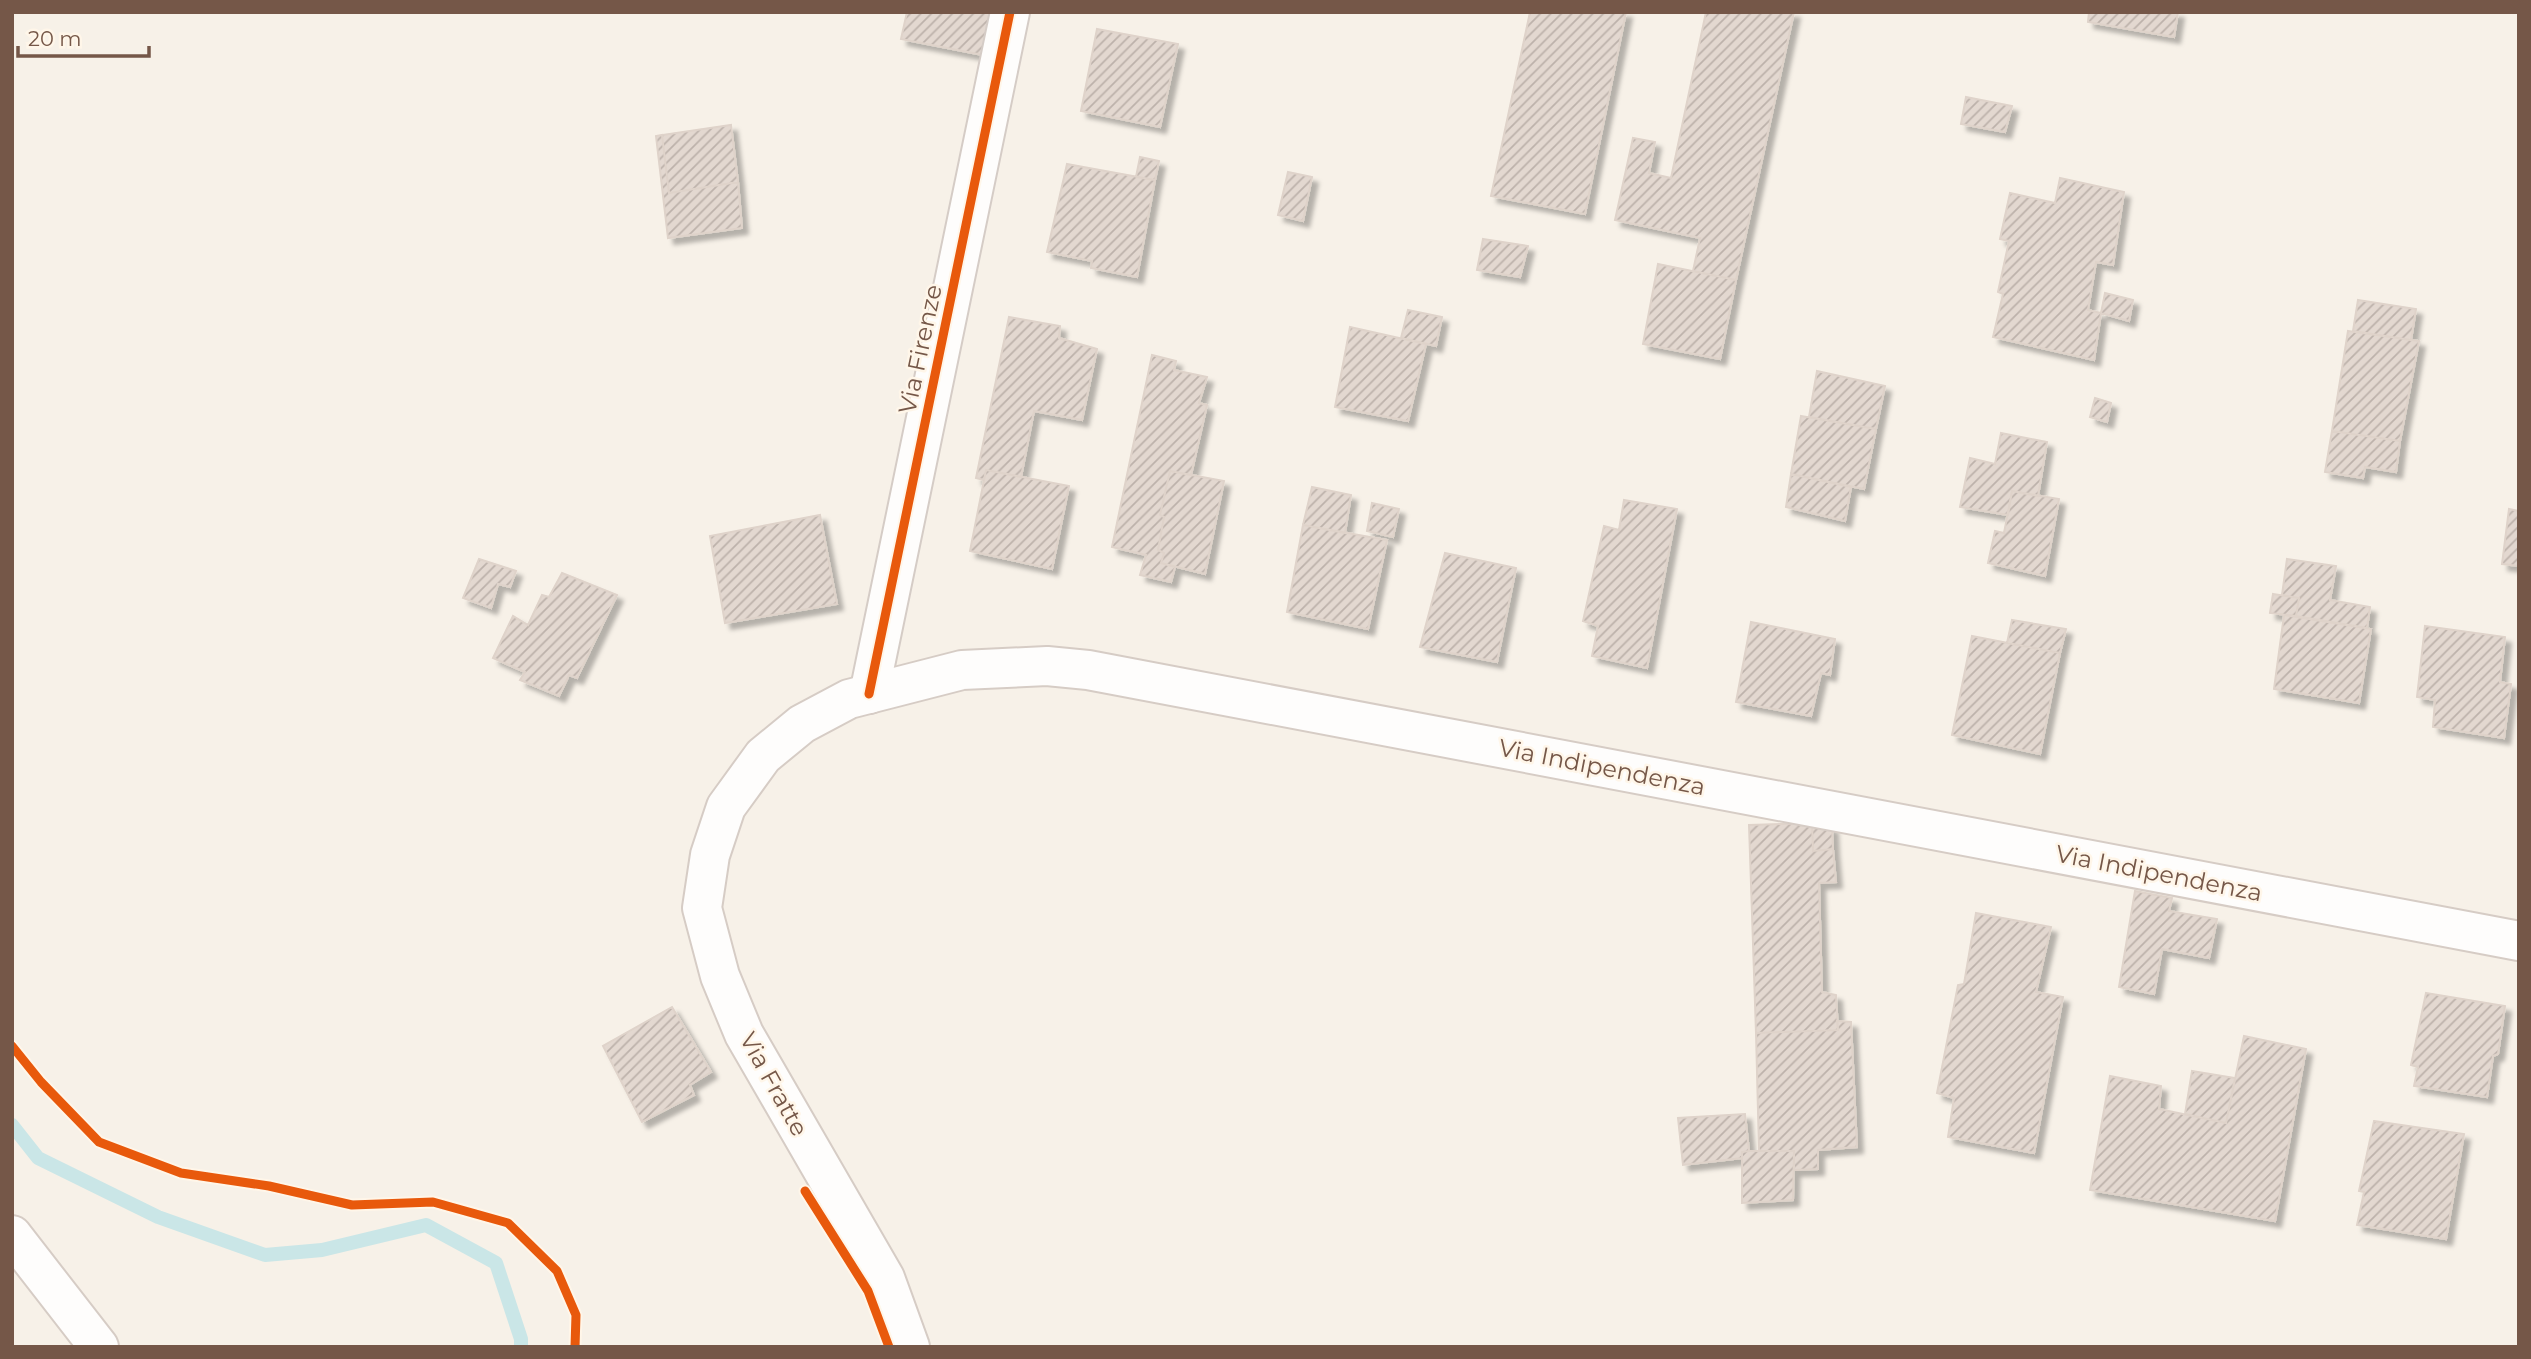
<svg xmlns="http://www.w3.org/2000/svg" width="2531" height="1359" font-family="Montserrat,sans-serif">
<defs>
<pattern id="building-hatch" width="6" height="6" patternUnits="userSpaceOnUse" patternTransform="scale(1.75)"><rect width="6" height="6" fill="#e3d8d0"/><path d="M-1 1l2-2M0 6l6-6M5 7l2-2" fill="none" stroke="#bdb2ab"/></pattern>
<filter id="shadow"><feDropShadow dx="6" dy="6" stdDeviation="2" flood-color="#0004"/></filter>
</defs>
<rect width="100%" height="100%" fill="#f7f1e8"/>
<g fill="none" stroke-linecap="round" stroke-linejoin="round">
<path stroke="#cae6e7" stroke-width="14" d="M12,1125L38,1158L158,1217L265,1255L322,1250L426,1225L496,1263L521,1339V1347"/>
</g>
<path fill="url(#building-hatch)" stroke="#dfd3ca" stroke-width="2" filter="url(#shadow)" d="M907,12H996L988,56L901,39Z
M1530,12H1626L1585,214L1491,196Z
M1706,12H1794L1736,280L1693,271L1700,238L1615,220L1633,138L1655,142L1649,173L1671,178Z
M2089,12H2178L2174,37L2088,22Z
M1097,29L1178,44L1160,127L1081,111Z
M1966,97L2012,106L2005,132L1961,124Z
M731,125L738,182L669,193L662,135Z
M662,135L669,193L738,182L742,228L668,238L656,136Z
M1140,157L1159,161L1155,180L1136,177Z
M1067,164L1155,180L1137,277L1091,268L1092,261L1047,252Z
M1288,172L1312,177L1303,221L1278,215Z
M2060,178L2124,192L2113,265L2096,262L2088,310L2101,313L2094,360L1993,337L2003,294L1998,292L2009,241L2000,239L2010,193L2055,203Z
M1483,239L1528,246L1520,277L1477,270Z
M1658,264L1736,280L1720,359L1643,344Z
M2105,293L2133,300L2129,321L2101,313Z
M2358,300L2416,309L2411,340L2353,331Z
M1408,310L1442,317L1436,346L1401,338Z
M1009,317L1060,326L1059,338L1097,349L1082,420L1034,411L1021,477L986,470L984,480L976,478Z
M1350,327L1426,344L1408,421L1335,407Z
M2348,331L2419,341L2400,441L2332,431Z
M1152,355L1176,361L1174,370L1207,377L1199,403L1207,405L1191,475L1170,471L1160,515L1164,517L1158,550L1164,553L1161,563L1175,567L1171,582L1140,575L1146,555L1112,547Z
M1817,371L1885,386L1876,429L1809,417Z
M2095,398L2111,403L2107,422L2090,417Z
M1801,416L1876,429L1864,489L1791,474Z
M2332,431L2400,441L2396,472L2365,467L2363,478L2325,472Z
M2001,433L2047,442L2038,496L2012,491L2008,515L1960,507L1970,458L1995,464Z
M986,470L1069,486L1052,569L970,551Z
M1170,471L1224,481L1205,574L1161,563L1164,553L1158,550L1164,517L1160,515Z
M1791,474L1851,487L1845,521L1786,507Z
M1312,487L1351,495L1345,533L1303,525Z
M2012,491L2059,499L2045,576L1988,563L1995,531L2004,533Z
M1624,500L1677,509L1647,668L1592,656L1598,626L1583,621L1604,526L1619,530Z
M1372,503L1399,509L1393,537L1367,531Z
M2509,509L2519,511V566L2502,564Z
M820,515L837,604L725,623L710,536Z
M1303,525L1387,540L1368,629L1287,612Z
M1445,553L1516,568L1497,662L1420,647Z
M479,559L516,571L510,587L498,584L491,608L463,598Z
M2287,559L2336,566L2330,600L2370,607L2367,628L2296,616L2299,598L2282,595Z
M562,573L617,595L577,678L569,675L559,696L520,680L525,672L493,658L513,616L528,625L542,595L549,597Z
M2273,594L2299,598L2296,616L2270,613Z
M2284,615L2371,629L2359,703L2274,689Z
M2012,620L2066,629L2060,653L2007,643Z
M1751,622L1835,639L1830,675L1821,673L1811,716L1736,702Z
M2425,626L2505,637L2500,682L2511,684L2504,738L2433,727L2435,700L2417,697Z
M1972,636L2060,653L2040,754L1952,735Z
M1812,823L1813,851L1833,849L1836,882L1819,883L1822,992L1836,995L1838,1030L1756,1033L1749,825Z
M1812,823L1832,827L1833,849L1813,851Z
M2135,891L2172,898L2169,911L2217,919L2209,958L2162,949L2154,994L2119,987Z
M1976,913L2051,927L2036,992L2063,997L2034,1153L1948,1137L1954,1098L1937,1093L1958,985L1964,984Z
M2426,993L2505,1006L2498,1054L2493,1056L2487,1097L2414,1086L2418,1067L2411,1065Z
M672,1007L711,1072L690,1085L694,1095L642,1122L603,1046Z
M1837,1021L1851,1022L1857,1147L1818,1150V1169L1794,1170V1151H1759L1756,1033L1838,1030Z
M2244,1036L2306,1049L2275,1221L2090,1190L2110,1076L2161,1086L2159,1109L2226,1123Z
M2192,1071L2235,1078L2226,1123L2185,1114Z
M1745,1114L1749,1151L1742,1152V1158L1683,1165L1678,1118Z
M2374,1121L2464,1134L2446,1239L2357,1225L2364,1192L2359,1191Z
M1749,1151H1794L1793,1200L1742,1203V1152Z"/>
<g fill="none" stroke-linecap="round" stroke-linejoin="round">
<g stroke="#d5ccc6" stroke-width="42">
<path id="street" d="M869,694L1010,12"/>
</g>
<g stroke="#d6ccc5" stroke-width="42">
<path id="secondary" d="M12,1235L99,1347
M910,1347L885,1278L744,1034L720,976L702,908L710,855L726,807L763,756L802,724L849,699L962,670L1047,666L1088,670L2519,941"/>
</g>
<use href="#street" stroke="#fefdfc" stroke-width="38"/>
<use href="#secondary" stroke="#fefdfc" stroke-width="38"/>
<g stroke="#fff6e9" stroke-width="13">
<path id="cycleway" d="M869,694L1010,12
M12,1046L41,1082L99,1142L181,1173L269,1186L352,1205L433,1202L508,1223L557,1271L576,1315L575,1347
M805,1191L868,1291L889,1347"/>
</g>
<use href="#cycleway" stroke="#e8590c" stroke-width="9"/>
</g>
<g text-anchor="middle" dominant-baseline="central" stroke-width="5" stroke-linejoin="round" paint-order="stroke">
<g font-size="24" fill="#755748" stroke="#fff6e9">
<text transform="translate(920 349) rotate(-78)">Via Firenze</text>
<text transform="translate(1602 767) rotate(11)">Via Indipendenza</text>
<text transform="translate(2159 873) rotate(11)">Via Indipendenza</text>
<text transform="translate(774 1084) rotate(61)">Via Fratte</text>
</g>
</g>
<rect width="2531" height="1359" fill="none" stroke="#755748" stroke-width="28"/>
<path d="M18 46v10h131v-10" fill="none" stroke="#755748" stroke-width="3.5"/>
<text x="28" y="46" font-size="21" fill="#755748" stroke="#fff6e9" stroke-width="5" paint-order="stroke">20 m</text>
</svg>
